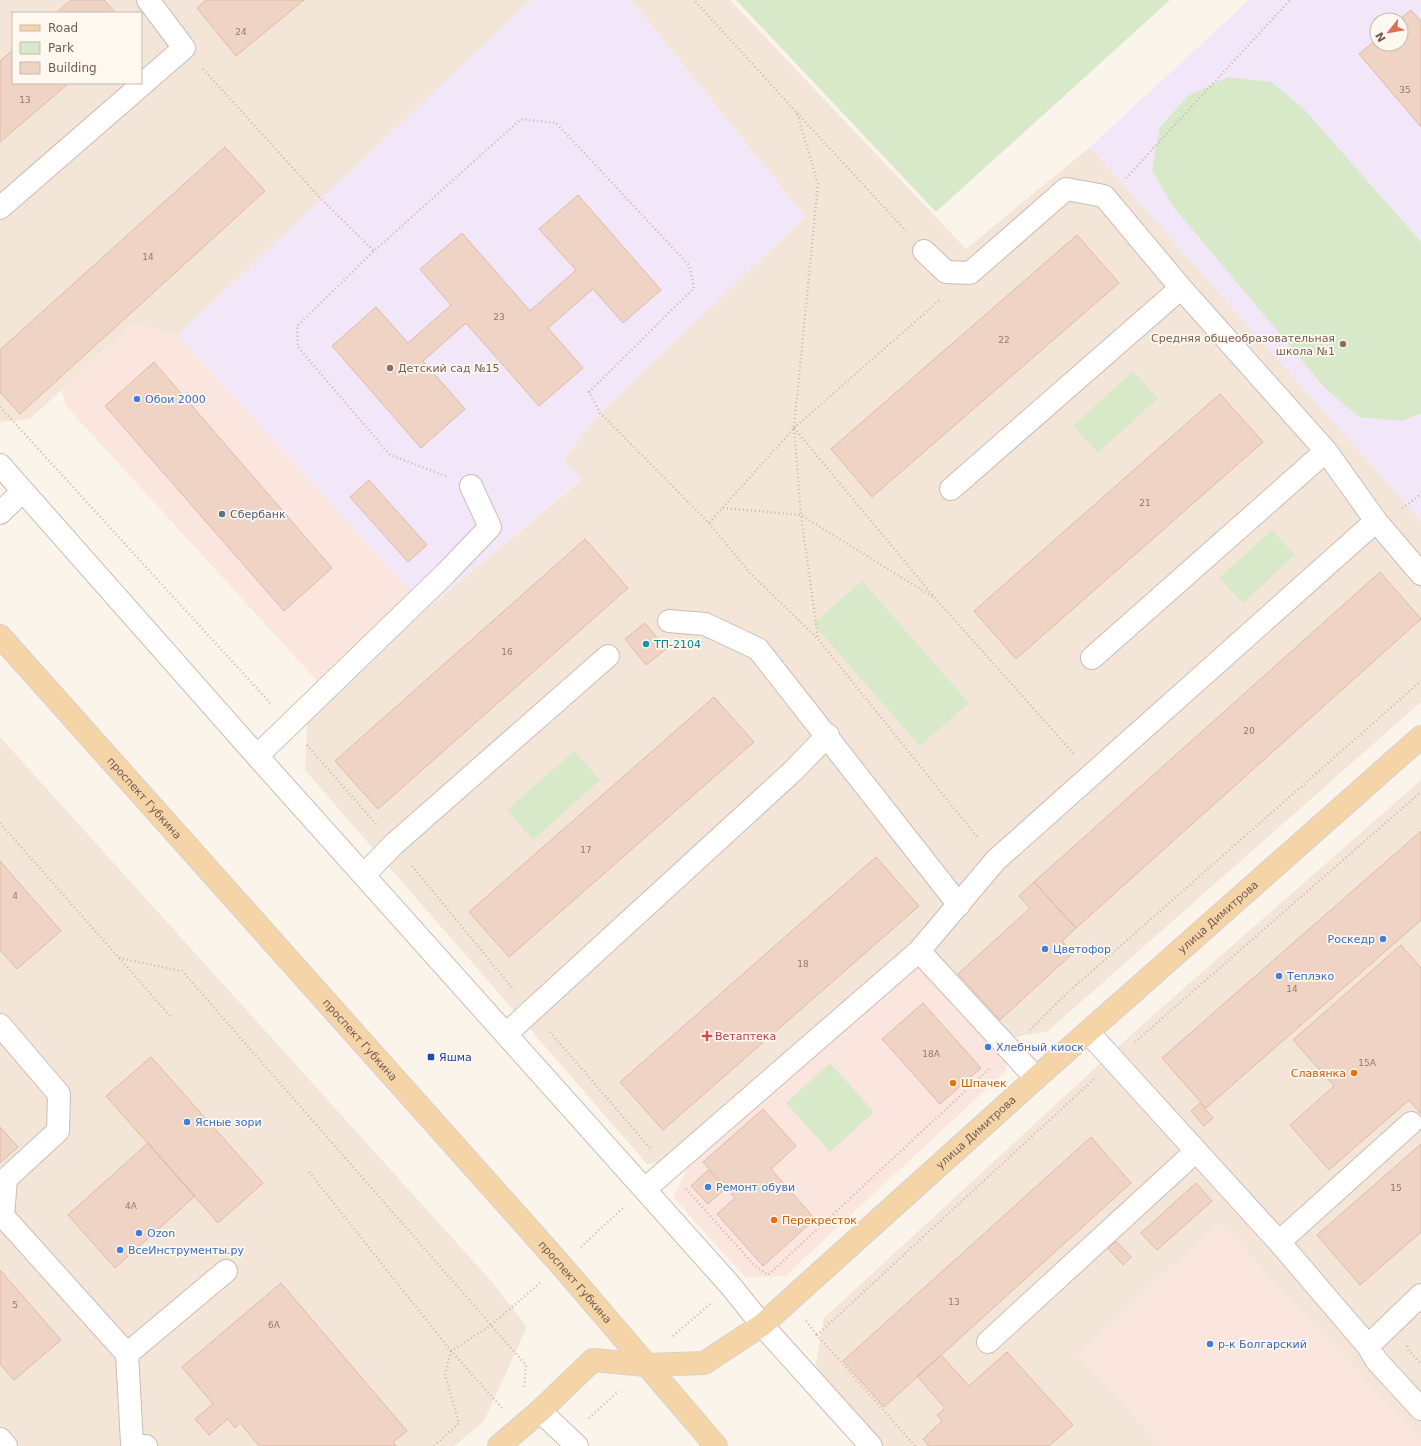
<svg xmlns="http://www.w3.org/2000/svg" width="1421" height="1446" font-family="'DejaVu Sans',sans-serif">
<rect width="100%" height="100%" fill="#fbf4ea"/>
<path fill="#f3e6d9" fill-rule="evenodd" d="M0,0H531L178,335L133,324L30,419L0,422ZM13,13H141V83H13Z
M631,0H730L966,249L1090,147L1421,521V702L1048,1031L1005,1039L693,1159L647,1164L305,770L307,723L427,609L581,480L563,460L600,413L805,217Z
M0,737L492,1282L527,1327L484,1421L454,1446H0Z
M1421,780V1446H858L811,1392L824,1318L1143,1024Z"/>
<path fill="#fbe6df" d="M133,324L178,335L427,609L354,679L317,681L65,405L62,389Z
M938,966L1005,1039L1006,1071L785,1276L746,1278L673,1197L693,1159L914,968Z
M1219,1222L1421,1440V1446H1162L1077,1355Z"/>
<path fill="#f1e7f8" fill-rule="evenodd" d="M531,0H631L805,217L600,413L563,459L581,479L427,609L178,335Z
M1249,0H1421V521L1090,147ZM1377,20H1401V44H1377Z"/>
<path fill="#d7e9c9" d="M736,0H1170L936,212Z
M1228,77L1271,82L1303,108L1421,242V413L1402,421L1359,417L1325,388L1172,205L1152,170L1160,127L1188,96Z
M1133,371L1158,398L1098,453L1073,426Z
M1272,530L1295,555L1243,603L1219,578Z
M862,581L969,703L920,746L813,624Z
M574,751L600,780L533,840L507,810Z
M830,1063L874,1112L830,1152L786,1103Z"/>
<path fill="#efd3c4" stroke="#e0b9a5" d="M71,0H104L116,13H56Z
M206,0H304L236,56L197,8Z
M1411,10L1421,21V127L1359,54L1377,39V44H1401V20H1399Z
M13,50V83H69L0,142V61Z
M225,147L265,191L20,414L0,392V350Z
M578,195L661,290L623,323L593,289L548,328L583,368L539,406L466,323L423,361L465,409L421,448L332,346L376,307L408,343L451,305L420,269L462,233L530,311L576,270L539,229Z
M1077,235L1119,283L872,497L831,449Z
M154,362L332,568L284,611L105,406Z
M1220,394L1263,442L1016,659L974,611Z
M369,480L427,545L408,562L350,497Z
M585,539L628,588L378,809L335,761Z
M1380,572L1421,619L1076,928L1034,882Z
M645,623L666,649L646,665L625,639Z
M714,697L754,742L509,957L469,912Z
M1421,831V920L1206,1108L1162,1058Z
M876,857L919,906L663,1130L620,1082Z
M0,861L61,931L17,969L0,950Z
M1034,882L1076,928L1062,941L1073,953L1000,1020L958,974L1030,908L1019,896Z
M1401,945L1421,968V1114L1409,1100L1329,1170L1290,1125L1334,1086L1293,1040Z
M923,1003L981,1068L940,1104L882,1039Z
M151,1057L263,1183L218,1223L106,1096Z
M1200,1103L1213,1118L1204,1126L1191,1111Z
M763,1109L796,1146L771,1169L815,1219L763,1266L717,1214L735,1198L703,1162Z
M0,1127L18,1147L0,1163Z
M1091,1137L1131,1183L884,1407L843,1361Z
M148,1143L195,1196L115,1268L68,1215Z
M1421,1144V1232L1360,1285L1317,1235Z
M708,1170L725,1189L708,1204L691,1186Z
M1196,1183L1212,1201L1157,1250L1141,1233Z
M1116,1241L1131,1257L1123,1265L1108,1248Z
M0,1270L61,1340L14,1380L0,1364Z
M281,1283L407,1431L393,1442L396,1446H259L240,1423L235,1428L228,1419L209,1435L195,1419L213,1404L182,1367Z
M1007,1352L1073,1425L1049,1446H929L923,1439L942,1421L937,1415L945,1408L917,1376L941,1355L969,1386Z"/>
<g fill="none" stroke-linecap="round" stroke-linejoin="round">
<g stroke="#cdbcb1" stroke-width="24">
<path id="minor" d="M0,208L184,48L148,0
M924,251L946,272L970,273L1066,189L1104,196L1181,288L1326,451L1376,521L1421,574
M0,465L257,756L730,1285L762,1325L871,1446
M951,489L1181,288
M0,513L23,491
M669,621L705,624L758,649L959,905
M1092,658L1326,451
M257,756L445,574L490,527L471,486
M364,875L394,844L608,656
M919,951L1036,1078
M0,1025L59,1094L58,1131L6,1179L3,1216L127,1354
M1088,1032L1279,1242L1368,1346L1376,1360L1421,1409
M506,1034L793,771L828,735
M645,1189L919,951L996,860L1376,521
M1279,1242L1411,1123
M988,1342L1195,1152
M1368,1346L1421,1295
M540,1411L577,1446
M0,1439L6,1446
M146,1446L132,1443L127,1354L226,1271"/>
</g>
<g stroke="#d8d1ce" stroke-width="24">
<g id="major">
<path id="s1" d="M0,636L561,1265L716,1446"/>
<path id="s2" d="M499,1446L540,1411L593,1360L646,1365L704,1363L762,1325L1036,1078L1421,737"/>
</g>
</g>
<path stroke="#d4b6a6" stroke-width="2.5" stroke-dasharray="1 3" stroke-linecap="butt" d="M203,69L321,199L374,251
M797,113L906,231
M1126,178L1290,0
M0,407L271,704
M794,428L935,598L1074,754
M794,428L941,299
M794,429L801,515L818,638
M446,476L390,455L298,347L297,326L374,251L521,119L556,123L689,265L694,288L589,392L600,413L709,523L794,428L818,184L797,113L694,0
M723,508L801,515L933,597
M1402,508L1421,494
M709,523L750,573L818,639L978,838
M307,745L376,824
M0,823L119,958L182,971L526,1365L524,1388
M412,866L514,990
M119,958L170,1016
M1030,1030L1066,994L1421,681
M550,1032L650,1148
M1135,1042L1421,792
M309,1172L451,1351L490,1326L540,1283
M686,1189L754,1265L768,1275L990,1068
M581,1247L624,1207
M806,1321L817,1335
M673,1336L710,1304
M1407,1346L1409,1351L1421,1364
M589,1418L619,1391
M434,1446L459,1423L445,1375L451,1351L502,1408
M915,1446L817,1335L1094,1079"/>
<use href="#minor" stroke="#fff" stroke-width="22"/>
<use href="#major" stroke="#f5d5a8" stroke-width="22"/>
</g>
<g fill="#8d6e63" stroke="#fef8f1" stroke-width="1.5">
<circle cx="1343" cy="344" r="4"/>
<circle cx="390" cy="368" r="4"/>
</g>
<g fill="#3f7fe0" stroke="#fef8f1" stroke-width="1.5">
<circle cx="137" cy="399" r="4"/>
<circle cx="1383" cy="939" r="4"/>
<circle cx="1045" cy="949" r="4"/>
<circle cx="1279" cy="976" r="4"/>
<circle cx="988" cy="1047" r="4"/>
<circle cx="187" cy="1122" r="4"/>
<circle cx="708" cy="1187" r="4"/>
<circle cx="139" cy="1233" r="4"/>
<circle cx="120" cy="1250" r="4"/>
<circle cx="1210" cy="1344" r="4"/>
</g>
<circle fill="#5c6f8a" stroke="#fef8f1" stroke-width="1.5" cx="222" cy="514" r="4"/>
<circle fill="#0f9aa8" stroke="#fef8f1" stroke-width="1.5" cx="646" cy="644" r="4"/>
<path fill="#e0444e" stroke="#fef8f1" stroke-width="1.5" d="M705 1030h4v4h4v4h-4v4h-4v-4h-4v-4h4z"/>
<rect fill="#1a4fb4" stroke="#fef8f1" stroke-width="1.5" x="427" y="1053" width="8" height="8" rx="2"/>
<g fill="#e8710a" stroke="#fef8f1" stroke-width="1.5">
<circle cx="1354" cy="1073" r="4"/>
<circle cx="953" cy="1083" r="4"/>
<circle cx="774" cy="1220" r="4"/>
</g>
<g text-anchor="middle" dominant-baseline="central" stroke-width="3.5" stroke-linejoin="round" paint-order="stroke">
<g font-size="9" fill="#94796c">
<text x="241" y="32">24</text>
<text x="1405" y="90">35</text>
<text x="25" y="100">13</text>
<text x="148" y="257">14</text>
<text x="499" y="317">23</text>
<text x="1004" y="340">22</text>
<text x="1145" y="503">21</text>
<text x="507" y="652">16</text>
<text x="1249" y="731">20</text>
<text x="586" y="850">17</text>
<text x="15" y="896">4</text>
<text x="803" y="964">18</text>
<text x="1292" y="989">14</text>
<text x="931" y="1054">18А</text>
<text x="1367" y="1063">15А</text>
<text x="1396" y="1188">15</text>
<text x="131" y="1206">4А</text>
<text x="954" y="1302">13</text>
<text x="15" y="1305">5</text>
<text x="274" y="1325">6А</text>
</g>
<g font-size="11" fill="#785e54" stroke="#fef8f1" text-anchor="end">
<text x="1335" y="338">Средняя общеобразовательная<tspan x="1335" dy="13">школа №1</tspan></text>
<text x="398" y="368" text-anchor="start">Детский сад №15</text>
</g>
<g font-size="11" fill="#366cbe" stroke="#fef8f1" text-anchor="start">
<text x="145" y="399">Обои 2000</text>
<text x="1375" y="939" text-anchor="end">Роскедр</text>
<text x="1053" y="949">Цветофор</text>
<text x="1287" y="976">Теплэко</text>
<text x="996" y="1047">Хлебный киоск</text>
<text x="195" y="1122">Ясные зори</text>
<text x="716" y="1187">Ремонт обуви</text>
<text x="147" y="1233">Ozon</text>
<text x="128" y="1250">ВсеИнструменты.ру</text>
<text x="1218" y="1344">р-к Болгарский</text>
</g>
<g font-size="11" fill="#4e5e75" stroke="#fef8f1" text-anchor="start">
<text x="230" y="514">Сбербанк</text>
</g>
<g font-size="11" fill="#0d838f" stroke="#fef8f1" text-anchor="start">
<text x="654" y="644">ТП-2104</text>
</g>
<g font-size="11" fill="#755b4f" stroke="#fef8f1">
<text stroke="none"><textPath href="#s1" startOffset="217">проспект Губкина</textPath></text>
<text stroke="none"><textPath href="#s2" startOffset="920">улица Димитрова</textPath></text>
<text stroke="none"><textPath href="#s1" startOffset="541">проспект Губкина</textPath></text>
<text stroke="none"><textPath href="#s2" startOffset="596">улица Димитрова</textPath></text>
<text stroke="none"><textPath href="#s1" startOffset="865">проспект Губкина</textPath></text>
</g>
<g font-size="11" fill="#be3a42" stroke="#fef8f1" text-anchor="start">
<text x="715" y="1036">Ветаптека</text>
</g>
<g font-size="11" fill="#164399" stroke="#fef8f1" text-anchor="start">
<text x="439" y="1057">Яшма</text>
</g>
<g font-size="11" fill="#c56008" stroke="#fef8f1" text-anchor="start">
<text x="1346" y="1073" text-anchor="end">Славянка</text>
<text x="961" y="1083">Шпачек</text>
<text x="782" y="1220">Перекресток</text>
</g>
</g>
<rect x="12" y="12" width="130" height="72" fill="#fef8f1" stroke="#c7b9b0"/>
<rect x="20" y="25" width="20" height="6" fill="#f5d5a8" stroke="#c7b9b0"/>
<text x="48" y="32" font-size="12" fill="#755b4f">Road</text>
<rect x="20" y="42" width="20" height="12" fill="#d7e9c9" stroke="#c7b9b0"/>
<text x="48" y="52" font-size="12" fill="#755b4f">Park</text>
<rect x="20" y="62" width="20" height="12" fill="#efd3c4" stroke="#c7b9b0"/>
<text x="48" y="72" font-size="12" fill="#755b4f">Building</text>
<g transform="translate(1389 32) rotate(239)"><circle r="19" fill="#fef8f1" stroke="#c7b9b0"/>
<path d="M0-3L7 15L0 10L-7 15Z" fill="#dc7059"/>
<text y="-6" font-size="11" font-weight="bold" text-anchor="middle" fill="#755b4f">N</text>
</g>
</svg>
